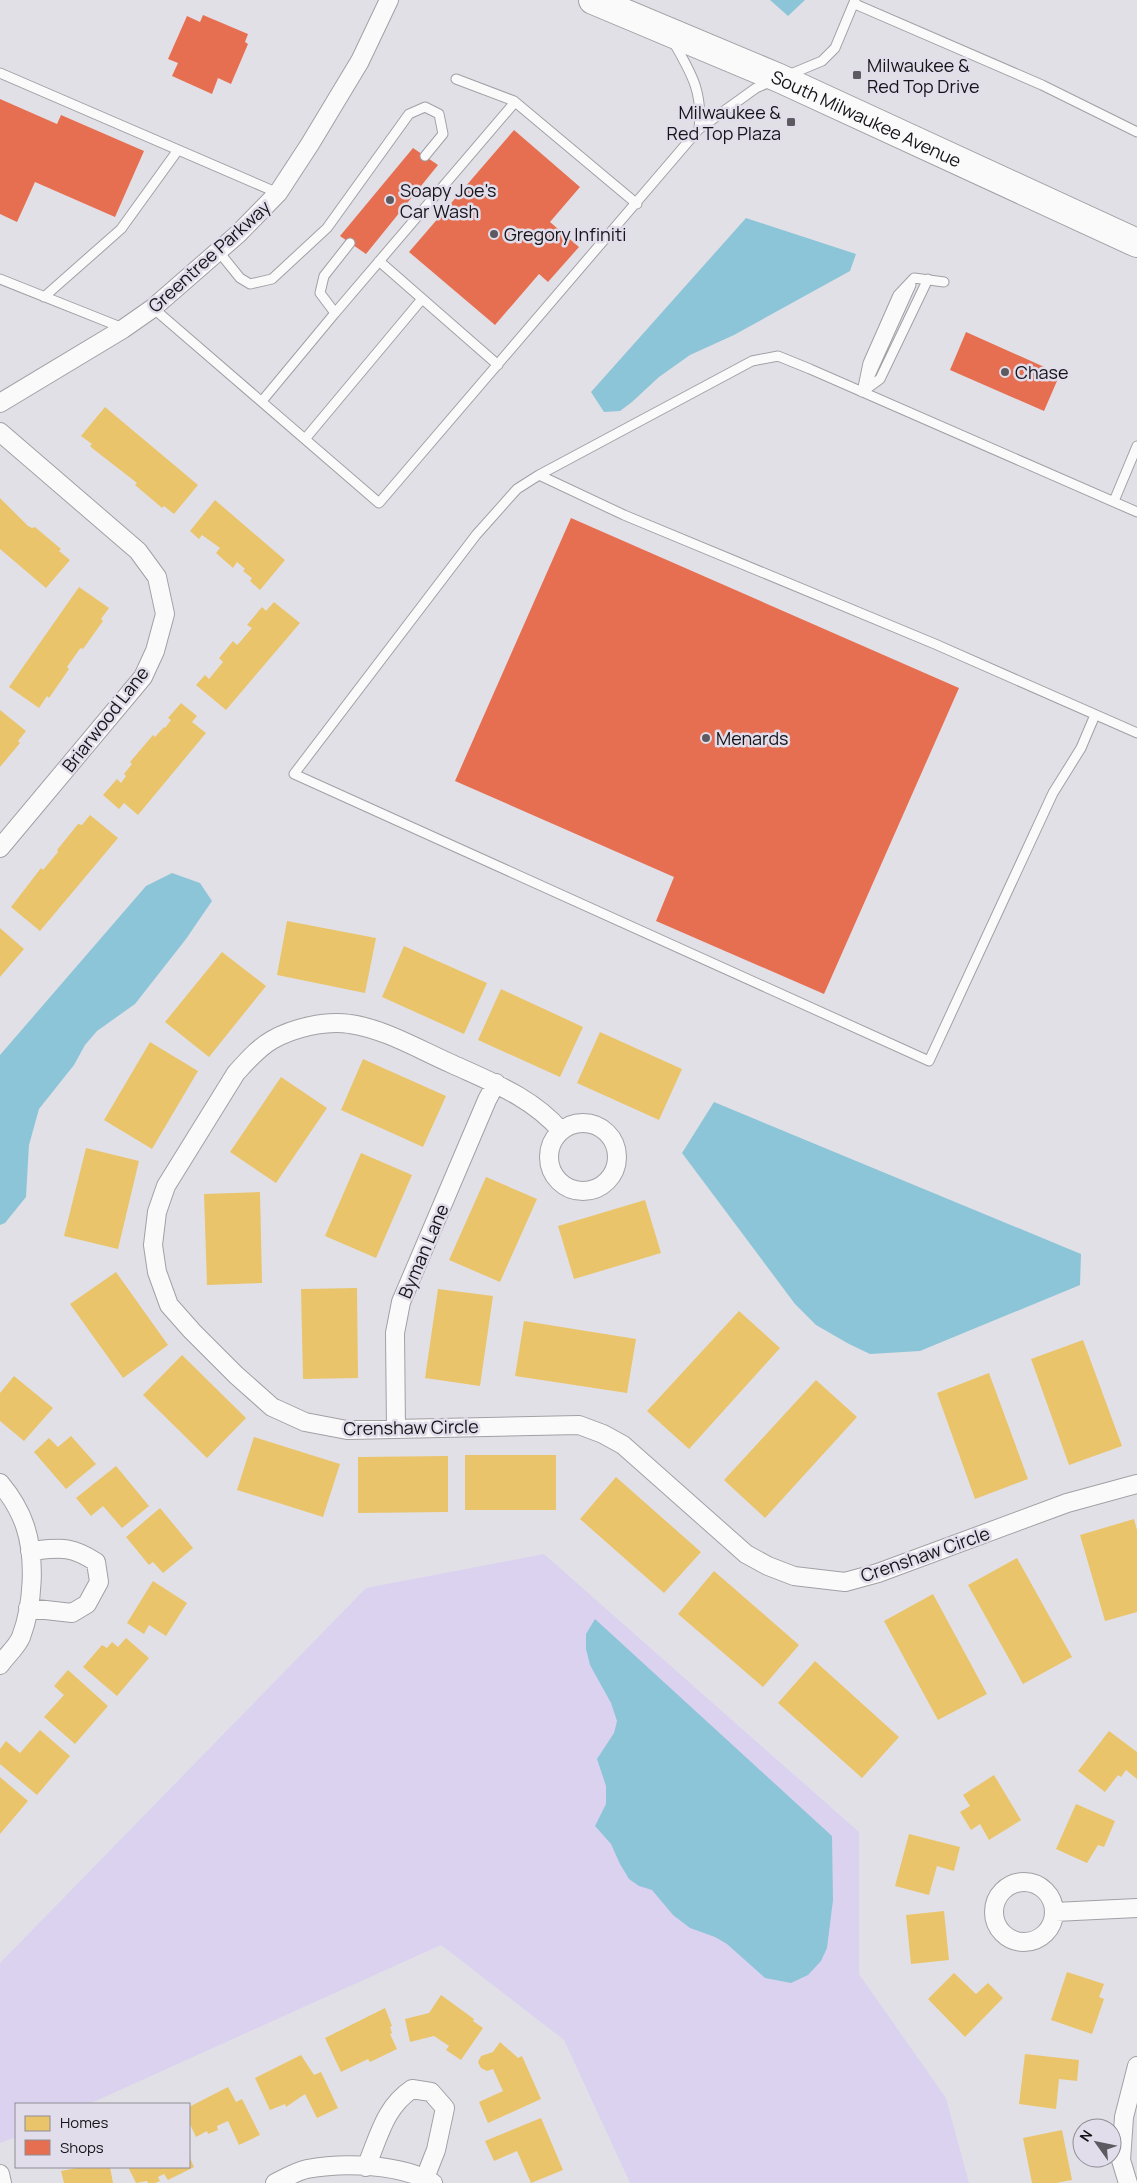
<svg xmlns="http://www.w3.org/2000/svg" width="1137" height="2183" font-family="Manrope,sans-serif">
<rect width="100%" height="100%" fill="#e2e0e7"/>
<path fill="#dbd2f0" d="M544,1554L859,1832V1974L946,2098L969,2183H630L564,2040L441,1945L89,2104H16V2137L0,2143V1963L366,1588Z"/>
<path fill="#8dc5d8" d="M770,0H805L788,16Z
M746,218L856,254L850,271L734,335L690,355L659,377L632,402L620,411L604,412L591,392Z
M172,873L200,883L212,901L186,939L135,1004L97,1031L85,1045L74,1065L39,1109L29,1145L26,1197L5,1223L0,1225V1055L146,886Z
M714,1102L1081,1254L1080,1285L920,1351L870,1354L849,1344L816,1325L795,1304L682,1153Z
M595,1619L832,1836L833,1900L827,1948L821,1961L808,1975L791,1983L765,1978L727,1944L715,1937L690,1928L673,1915L652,1890L639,1886L629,1879L620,1864L611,1844L595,1826L606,1804V1786L597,1759L614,1733L617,1721L611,1703L590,1665L586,1649V1634Z"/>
<path fill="#e9c46a" d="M105,407L198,485L174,514L164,506L162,508L161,507L135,485L137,483L92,448L90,446L92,444L81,436Z
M0,498L28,526L32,528L35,527L61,549L59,551L70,560L46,588L0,549Z
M215,500L285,560L260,590L250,581L252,578L243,571L245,569L237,562L233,568L216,553L220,548L202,535L199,539L190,531Z
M79,587L109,608L101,619L103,621L83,649L81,648L79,650L67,667L69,669L49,698L47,696L39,708L9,687Z
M274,602L300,623L226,710L196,685L205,675L209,679L223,662L219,658L220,657L233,641L237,645L240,642L252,628L247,625L262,607L266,611Z
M181,703L197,716L192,722L206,733L138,815L124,803L119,809L103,795L117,779L121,783L126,776L124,774L132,764L130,762L153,735L155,737L164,727L165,728L171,720L168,718Z
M0,710L26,731L18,741L20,743L0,767Z
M90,815L118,838L40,931L11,907L41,868L43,870L58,852L57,850L78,824L82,825Z
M287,921L376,938L365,993L277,975Z
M0,928L24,949L0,977Z
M404,946L487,983L464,1034L382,997Z
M222,952L266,986L209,1057L165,1022Z
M501,989L583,1027L560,1077L478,1040Z
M600,1032L682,1069L659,1120L577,1083Z
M150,1042L198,1071L152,1149L104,1120Z
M363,1059L446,1096L423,1147L341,1110Z
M281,1077L327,1108L276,1183L230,1152Z
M86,1148L139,1161L118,1249L64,1236Z
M361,1153L412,1175L376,1258L325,1236Z
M486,1177L537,1199L500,1282L449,1260Z
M260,1192L262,1283L207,1285L204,1194Z
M645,1200L661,1253L574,1279L558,1226Z
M116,1272L168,1345L123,1378L70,1304Z
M357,1288L358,1378L303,1379L301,1289Z
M438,1289L493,1296L480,1386L425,1378Z
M739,1311L780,1348L689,1449L647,1411Z
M524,1321L636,1339L627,1393L515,1376Z
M1083,1340L1122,1446L1069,1465L1031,1359Z
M182,1355L246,1418L207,1458L143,1395Z
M989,1373L1028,1479L975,1499L937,1393Z
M14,1376L53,1408L24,1441L0,1421V1393Z
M816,1380L857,1417L765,1518L724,1480Z
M71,1436L96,1464L66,1489L34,1452L49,1438L58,1447Z
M254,1437L340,1464L323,1517L237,1490Z
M465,1455H556V1510H465Z
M448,1456V1512L358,1513V1457Z
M116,1466L149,1506L122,1528L103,1506L91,1516L76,1498Z
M616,1477L701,1552L664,1593L580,1519Z
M160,1508L193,1548L163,1573L153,1562L149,1565L126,1537Z
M1134,1519L1137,1530V1612L1105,1621L1080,1535Z
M1017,1558L1072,1657L1023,1684L968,1585Z
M714,1571L799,1645L763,1687L678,1614Z
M153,1581L187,1603L166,1636L149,1625L144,1634L127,1623Z
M933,1594L987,1694L938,1720L884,1621Z
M126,1638L149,1658L117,1696L83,1667L102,1645L107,1648L112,1642L118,1647Z
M815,1661L899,1737L862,1778L778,1703Z
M68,1670L108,1706L75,1744L44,1717L64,1695L54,1686Z
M40,1730L70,1756L37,1795L0,1764V1749L6,1741L20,1753Z
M1109,1731L1137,1752V1779L1126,1770L1121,1777L1118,1775L1105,1792L1078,1771Z
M994,1775L1021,1820L989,1840L980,1824L971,1830L960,1812L970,1806L963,1795Z
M0,1777L28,1801L0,1834Z
M1076,1804L1115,1821L1104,1847L1098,1845L1087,1863L1056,1849Z
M909,1834L960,1847L954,1871L937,1866L929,1895L895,1886Z
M944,1911L949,1960L911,1964L906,1915Z
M1067,1972L1104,1984L1099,1997L1104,1999L1092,2034L1051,2020Z
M954,1973L976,1994L988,1983L1003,1998L965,2037L928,1999Z
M441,1995L474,2019L473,2021L483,2028L461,2060L446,2050L449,2046L434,2036L410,2042L405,2019L429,2013Z
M385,2008L392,2026L390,2027L392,2033L390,2034L397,2049L370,2062L368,2059L341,2072L325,2038Z
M500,2042L518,2058L522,2056L541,2099L488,2123L479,2102L503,2091L493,2069L487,2071L481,2068L478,2062L481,2056L493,2052Z
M1025,2054L1079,2060L1077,2081L1059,2079L1056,2109L1019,2104Z
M301,2055L314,2075L321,2072L338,2108L317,2118L305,2094L286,2107L285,2104L270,2110L255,2078Z
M228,2087L236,2102L242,2099L260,2135L239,2145L228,2121L217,2126L218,2130L208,2134L207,2131L196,2137L189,2122V2107Z
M541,2118L563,2170L531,2183L517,2151L494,2161L485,2141Z
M1062,2130L1072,2180L1056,2183H1032L1023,2138Z
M189,2156L194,2167L168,2180L164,2174L158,2177L160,2181L155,2183H148L147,2181L136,2183L128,2167H189Z
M82,2167H110L113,2183H64L61,2171Z"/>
<path fill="#e76f51" d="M203,15L248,34L245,42L248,44L231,84L218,78L212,94L172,76L178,63L168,59L187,16L200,22Z
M0,99L57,124L61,115L144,151L115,217L35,182L17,222L0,214Z
M514,130L580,187L550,222L579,247L548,282L539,274L495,325L409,252Z
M413,148L438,165L366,254L340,236Z
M966,332L1060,374L1044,411L950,370Z
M571,518L959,688L824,994L656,921L674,877L455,781Z"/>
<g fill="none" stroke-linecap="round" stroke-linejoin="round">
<g stroke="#a1a0a4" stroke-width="11">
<path id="service" d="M855,4L1042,85L1137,132
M673,41C691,73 703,91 699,129
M0,73L278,193
M786,76L822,61L835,48L855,0
M456,79L514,101L637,204
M219,252L240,278L250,284L272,279L327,228L409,114L425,107L439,114L443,134L425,156
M379,261L498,365
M0,279L123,328
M44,297L121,229L178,150
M153,308L379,503L699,129L756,88L772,81
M335,313L515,102
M869,378L911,285
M862,392L868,363L898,295L914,278L944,282
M862,392L880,379L928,279
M262,401L335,313L320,293L324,276L350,243
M305,439L422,299
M539,475L624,515L935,644L1137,733
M1114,501L1137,446
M1095,715L1081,748L1053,793L929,1061L294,774L476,535L517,489L539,475L752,361L778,356L810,369L1137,512"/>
</g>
<g stroke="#a1a0a4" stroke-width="20">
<path id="minor" d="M0,403L123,329L153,308L238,234L278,193L310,144L360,61L389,0
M0,432L138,551L157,577L165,614L155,651L143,677L0,848
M549 1157a34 34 0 1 1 68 0a34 34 0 1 1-68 0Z
M561,1131C532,1097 491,1082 452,1064C420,1050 385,1029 350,1024C326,1020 293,1028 272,1040C258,1048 247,1061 236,1073L166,1186L157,1212L153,1245L157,1272L169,1305L192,1331L236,1375L272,1407L305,1422L347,1430L579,1425L603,1434L623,1445L746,1554L768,1566L794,1576L845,1582L878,1573L1067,1503L1137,1484
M396,1429L395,1333L401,1302L487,1100L496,1083
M0,1483C10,1495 20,1511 25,1526C36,1559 33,1605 21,1637C17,1647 6,1656 0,1665
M28,1608L72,1613L87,1604L99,1582L96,1562C70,1545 60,1548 30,1551
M994 1912a30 30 0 1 1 60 0a30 30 0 1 1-60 0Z
M1055,1912L1137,1908
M366,2167C379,2137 384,2108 412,2089L431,2092L445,2108L436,2150L425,2178
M0,2174L2,2183
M275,2183C285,2178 297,2171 307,2169C344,2162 401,2164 433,2183
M1128,2183L1121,2160L1124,2117L1137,2066"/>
</g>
<g stroke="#a1a0a4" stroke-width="30">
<g id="primary">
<path id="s1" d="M593,0L779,78L1137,243"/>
</g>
</g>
<use href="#service" stroke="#fbfafb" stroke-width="9"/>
<use href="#minor" stroke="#fbfafb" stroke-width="18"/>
<use href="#primary" stroke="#fbfafb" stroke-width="28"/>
</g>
<g fill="#5d5b61" stroke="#e1ddea" stroke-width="2">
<rect x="852" y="70" width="10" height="10" rx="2.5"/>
<rect x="786" y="117" width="10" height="10" rx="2.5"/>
<circle cx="390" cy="200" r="5"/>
<circle cx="494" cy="234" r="5"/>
<circle cx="1005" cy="372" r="5"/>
<circle cx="706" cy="738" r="5"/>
</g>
<g text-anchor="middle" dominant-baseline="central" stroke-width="5" stroke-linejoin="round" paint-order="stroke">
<g font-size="18" fill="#161419" stroke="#e1ddea" text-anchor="start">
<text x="867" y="65">Milwaukee &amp;<tspan x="867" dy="21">Red Top Drive</tspan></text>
<text x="781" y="112" text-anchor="end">Milwaukee &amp;<tspan x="781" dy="21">Red Top Plaza</tspan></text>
<text x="400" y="190">Soapy Joe's<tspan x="400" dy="21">Car Wash</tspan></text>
<text x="504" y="234">Gregory Infiniti</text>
<text x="1015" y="372">Chase</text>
<text x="716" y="738">Menards</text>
</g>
<g font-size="18" fill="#161419" stroke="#e1ddea">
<text stroke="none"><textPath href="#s1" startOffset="298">South Milwaukee Avenue</textPath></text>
<text transform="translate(209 256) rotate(-42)">Greentree Parkway</text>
<text transform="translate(105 719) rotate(-52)">Briarwood Lane</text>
<text transform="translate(423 1251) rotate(-67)">Byman Lane</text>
<text transform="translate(411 1427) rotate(-1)">Crenshaw Circle</text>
<text transform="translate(925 1554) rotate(-19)">Crenshaw Circle</text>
</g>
</g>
<rect x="15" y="2103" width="175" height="65" fill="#e1ddea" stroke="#908d96"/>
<rect x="25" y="2116" width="25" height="15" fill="#e9c46a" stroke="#908d96"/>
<text x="60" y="2128" font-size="15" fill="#161419">Homes</text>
<rect x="25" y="2140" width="25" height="15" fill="#e76f51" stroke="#908d96"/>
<text x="60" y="2153" font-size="15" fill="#161419">Shops</text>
<g transform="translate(1097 2143) rotate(303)"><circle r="24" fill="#e1ddea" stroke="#908d96"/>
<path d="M0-4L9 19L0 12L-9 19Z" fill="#5d5b61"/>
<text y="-8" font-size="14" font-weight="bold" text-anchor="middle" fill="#161419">N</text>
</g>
</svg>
